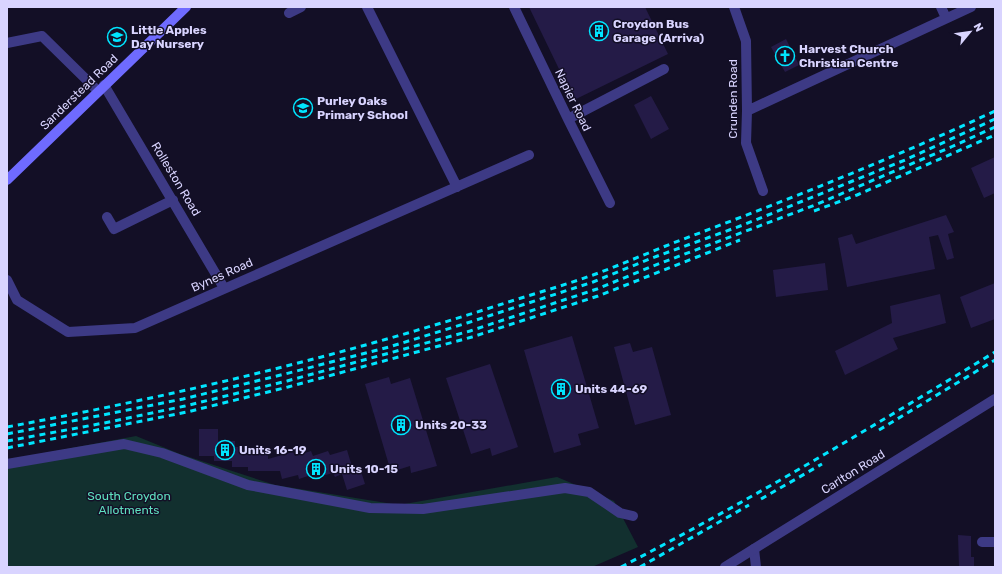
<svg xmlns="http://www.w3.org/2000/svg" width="1002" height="574" font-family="Rubik,sans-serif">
<rect width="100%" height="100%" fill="#130f26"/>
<path fill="#12302f" d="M136,436L180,454L275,485L399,505L557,477L614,501L638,547L592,567H7V460Z"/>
<path fill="#241b47" d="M529,7H645L668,54L574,100Z
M786,39L799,65L785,72L771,47Z
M651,96L669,129L651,139L634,105Z
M995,157V193L984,198L971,168Z
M946,215L954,232L948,234L954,258L947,260L938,235L929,237L935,269L847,287L838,238L852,234L856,244Z
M825,263L828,290L776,297L773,270Z
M995,283V319L971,328L960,297Z
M940,294L946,323L893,338L898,349L845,375L835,351L892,323L890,306Z
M572,336L599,428L578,434L581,445L554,453L524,350Z
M630,343L633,352L652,347L671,415L635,425L614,347Z
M490,364L518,447L492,456L490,448L471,454L446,378Z
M389,377L391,384L410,378L437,466L411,473L410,466L391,472L365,384Z
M199,429H218V441H235V447H251V452H268V459L293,452L295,456L311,451L313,456L328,451L330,455L347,450L353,470L360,468L365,484L347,490L342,474L335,477L333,473L318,477L317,473L299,479L298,475L282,479L280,471H248V467H232V461H214V456H199Z
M958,535L971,536V557H974V567H959Z"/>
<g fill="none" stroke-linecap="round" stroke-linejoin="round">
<path stroke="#3d3a85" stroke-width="10" d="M367,7L457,187
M514,7L568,119L610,203
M734,7L746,41L747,111L746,143L763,191
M941,7L946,18
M289,13L301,7
M7,43L42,36L98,91
M104,85L224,288
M747,111L971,7
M568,119L664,69
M107,217L114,229L173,200
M7,280L17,300L68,332L135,328L529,155
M7,464L124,444L162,453L248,485L370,508L423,509L565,488L589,492L620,513L633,516
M982,542H995
M754,549L756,567"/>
<path stroke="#3d3a85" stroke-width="10" d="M725,567L995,399"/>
<path stroke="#6f6bff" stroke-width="10" d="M7,180L186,7"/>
<path stroke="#00e5ff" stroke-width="3" stroke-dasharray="6 5" stroke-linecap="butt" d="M814,211L857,195L995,135
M7,427C173,396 338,357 499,305C530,295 562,286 593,275C623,264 652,251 681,240C787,200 892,159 995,111
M879,430L995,360
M7,434L183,399L285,374L389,347L467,323L593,282L652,258L743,225L905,160L995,119
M7,441L104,423L185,406L287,381L470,331L597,289L653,266L815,205L951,147L995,127
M7,448L187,412L288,387L472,337L598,296L740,240
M761,499L822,464
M621,567C749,501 872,427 995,352
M640,567L749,505"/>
</g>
<defs>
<g id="building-ring" transform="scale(1)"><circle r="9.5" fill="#130f26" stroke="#00e5ff" stroke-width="1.5"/><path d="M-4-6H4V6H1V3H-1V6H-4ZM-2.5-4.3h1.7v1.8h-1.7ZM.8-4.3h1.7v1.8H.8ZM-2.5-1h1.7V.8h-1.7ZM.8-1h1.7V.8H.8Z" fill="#00e5ff"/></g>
<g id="school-ring" transform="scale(1)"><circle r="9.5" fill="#130f26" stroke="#00e5ff" stroke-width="1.5"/><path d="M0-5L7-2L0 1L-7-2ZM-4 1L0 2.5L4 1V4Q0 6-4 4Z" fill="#00e5ff"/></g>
<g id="church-ring" transform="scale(1)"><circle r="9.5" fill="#130f26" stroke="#00e5ff" stroke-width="1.5"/><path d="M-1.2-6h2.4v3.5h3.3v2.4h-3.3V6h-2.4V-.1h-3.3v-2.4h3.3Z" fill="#00e5ff"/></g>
</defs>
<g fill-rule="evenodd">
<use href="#building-ring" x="599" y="31"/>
<use href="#school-ring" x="117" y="37"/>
<use href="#church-ring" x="785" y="56"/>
<use href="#school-ring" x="303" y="108"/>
<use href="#building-ring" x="561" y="389"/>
<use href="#building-ring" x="401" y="425"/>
<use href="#building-ring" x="225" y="450"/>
<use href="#building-ring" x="316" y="469"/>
</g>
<g text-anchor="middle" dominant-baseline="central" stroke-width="3" stroke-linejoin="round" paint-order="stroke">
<g font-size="12" font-weight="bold" fill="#d9d4ff" stroke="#130f26" text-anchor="start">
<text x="613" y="24">Croydon Bus<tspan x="613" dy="14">Garage (Arriva)</tspan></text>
<text x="131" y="30">Little Apples<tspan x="131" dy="14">Day Nursery</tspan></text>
<text x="799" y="49">Harvest Church<tspan x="799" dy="14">Christian Centre</tspan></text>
<text x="317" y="101">Purley Oaks<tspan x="317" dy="14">Primary School</tspan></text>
<text x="575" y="389">Units 44-69</text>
<text x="415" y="425">Units 20-33</text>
<text x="239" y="450">Units 16-19</text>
<text x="330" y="469">Units 10-15</text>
</g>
<g font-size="12" fill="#d9d4ff" stroke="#130f26">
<text transform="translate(79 92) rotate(-44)">Sanderstead Road</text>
<text transform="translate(733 99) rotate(-90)">Crunden Road</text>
<text transform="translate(573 100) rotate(64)">Napier Road</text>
<text transform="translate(176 179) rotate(59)">Rolleston Road</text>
<text transform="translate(222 275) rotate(-24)">Bynes Road</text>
<text transform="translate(853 472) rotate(-32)">Carlton Road</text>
</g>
<g font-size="12" fill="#5fe0c0" stroke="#130f26">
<text x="129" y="496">South Croydon<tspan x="129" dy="14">Allotments</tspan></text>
</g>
</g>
<rect width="1002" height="574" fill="none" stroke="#d9d4ff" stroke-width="16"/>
<g transform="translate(970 32) rotate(61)" stroke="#130f26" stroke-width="3" paint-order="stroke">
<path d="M0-3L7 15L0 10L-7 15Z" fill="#d9d4ff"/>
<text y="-6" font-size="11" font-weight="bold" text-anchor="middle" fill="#d9d4ff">N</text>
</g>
</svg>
